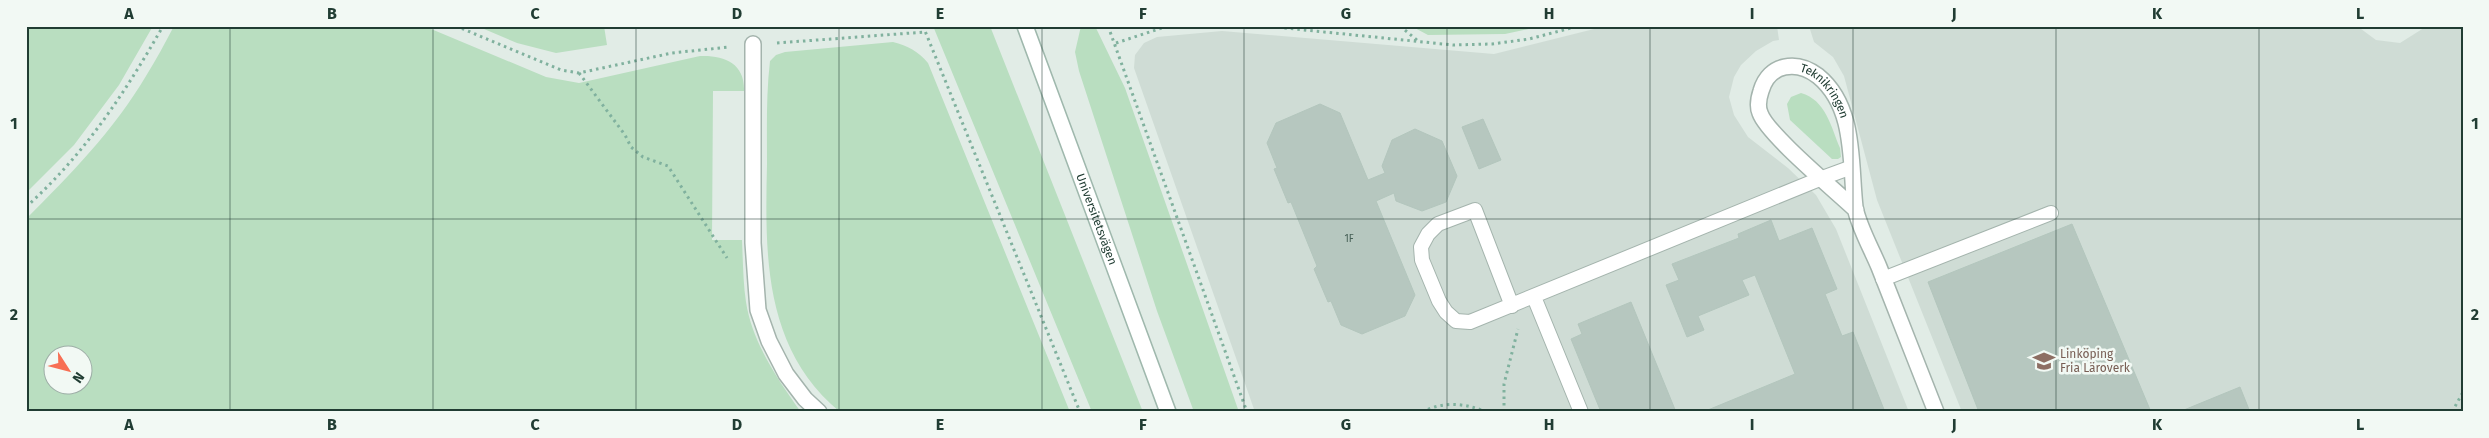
<svg xmlns="http://www.w3.org/2000/svg" width="2489" height="438" font-family="'Fira Sans',sans-serif">
<rect width="100%" height="100%" fill="#e1ece6"/>
<path fill="#cfdcd5" d="M1606,26H1777L1779,40L1773,41L1756,51L1741,65L1734,77L1729,97L1734,115L1748,137L1788,168L1816,195L1836,229L1909,412H1255L1134,68L1135,55L1144,43L1157,37L1222,31L1494,54Z
M1809,26H2357L2376,40L2400,43L2427,26H2463V412H1962L1877,200L1844,76L1833,57L1814,42Z"/>
<path fill="#b9dec0" fill-rule="evenodd" d="M26,26H153L119,85L74,145L26,193Z
M174,26H424L546,77L579,83L700,56C724,55 745,63 744,91H713L712,240H742C743,261 743,282 746,302C752,342 778,380 801,412H26V219C70,175 114,130 146,76C156,60 165,43 174,26ZM52,356H82V386H52Z
M477,26H604L607,45L556,53L517,43Z
M933,26H990L1143,412H1092Z
M1081,26H1095L1125,88L1239,412H1194L1157,311L1079,71L1075,52Z
M1411,26H1543L1505,34L1428,35Z
M893,42C908,46 918,51 928,63L1070,412H840C763,348 765,254 767,164C767,130 766,95 770,61L776,55L785,52Z
M1801,93C1826,100 1831,127 1840,148L1841,157L1838,159H1832L1790,120L1787,104L1791,97Z"/>
<path fill="#b6c7bf" stroke="#b3c6bd" d="M1320,104L1340,113L1368,180L1385,173L1382,166L1392,140L1415,129L1442,141L1457,176L1446,202L1422,211L1396,201L1394,193L1376,201L1415,295L1405,316L1362,334L1341,325L1331,301L1328,302L1314,269L1317,266L1291,202L1288,203L1274,169L1277,168L1267,143L1276,123Z
M1483,119L1501,160L1479,169L1462,127Z
M1771,220L1779,241L1812,228L1837,289L1825,294L1842,336L1853,332L1885,412H1703L1795,374L1755,275L1742,280L1749,295L1698,316L1704,330L1687,337L1666,285L1679,280L1672,264L1739,238L1738,234Z
M2072,224L2151,412H1979L1928,282Z
M1631,302L1676,412H1601L1571,339L1582,334L1578,324Z
M2240,387L2250,412H2179Z"/>
<g fill="none" stroke-linecap="round" stroke-linejoin="round">
<g stroke="#a4b4ad" stroke-width="16">
<path id="lane" d="M1883,279L2051,213
M1534,297L1581,412
M1512,306L1475,210L1438,224L1428,234L1421,247L1422,260L1439,301L1446,312L1456,321L1470,322L1822,178L1852,167"/>
</g>
<g stroke="#a4b4ad" stroke-width="18">
<g id="street">
<path d="M753,44V243L758,310L769,341L786,374L805,399L819,412"/>
<path id="s1" d="M1856,210C1836,191 1767,134 1760,113C1757,106 1759,97 1761,91C1769,63 1797,60 1818,76C1856,107 1850,163 1855,207C1858,225 1872,250 1879,267C1898,315 1917,364 1936,412"/>
</g>
</g>
<g stroke="#9fb8ad" stroke-width="18">
<g id="secondary">
<path id="s2" d="M1025,26L1168,412"/>
</g>
</g>
<path stroke="#80b19e" stroke-width="3" stroke-dasharray="2.5 4" stroke-linecap="butt" d="M456,26L561,70L579,73L672,53L729,47
M923,26L1080,412
M1108,26L1247,412
M1265,26L1453,45L1492,44L1529,39L1579,26
M1400,26L1418,41
M777,43L925,32
M1116,43L1168,26
M579,73L625,135L631,147L643,157L668,166L727,258
M26,207C84,155 125,93 163,26
M1422,412C1444,401 1464,403 1487,412
M1504,412V384L1518,329
M2452,412L2463,392"/>
<use href="#lane" stroke="#fff" stroke-width="14"/>
<use href="#street" stroke="#fff" stroke-width="15"/>
<use href="#secondary" stroke="#fff" stroke-width="15"/>
</g>
<path fill="none" stroke="#213d33" stroke-width="1" stroke-opacity="0.55" d="M230,26V412M433,26V412M636,26V412M839,26V412M1042,26V412M1244,26V412M1447,26V412M1650,26V412M1853,26V412M2056,26V412M2259,26V412M26,219H2463"/>
<defs>
<g id="school-bare" transform="scale(1.725)"><path d="M0-5L7-2L0 1L-7-2ZM-4 1L0 2.5L4 1V4Q0 6-4 4Z" fill="#8d6e63" stroke="#f2f9f4" stroke-width="2.5" paint-order="stroke"/></g>
</defs>
<g fill-rule="evenodd">
<use href="#school-bare" x="2044" y="361"/>
</g>
<g text-anchor="middle" dominant-baseline="central" stroke-width="5" stroke-linejoin="round" paint-order="stroke">
<g font-size="10" fill="#466056">
<text x="1349" y="239">1F</text>
</g>
<g font-size="12" fill="#213d33" stroke="#f2f9f4">
<text stroke="none"><textPath href="#s1" startOffset="246">Teknikringen</textPath></text>
<text stroke="none"><textPath href="#s2" startOffset="206">Universitetsvägen</textPath></text>
</g>
<g font-size="12" fill="#785e54" stroke="#f2f9f4" text-anchor="start">
<text x="2060" y="354">Linköping<tspan x="2060" dy="14">Fria Läroverk</tspan></text>
</g>
</g>
<rect width="2489" height="438" fill="none" stroke="#f2f9f4" stroke-width="55"/>
<g transform="translate(68 370) rotate(126)"><circle r="24" fill="#f2f9f4" stroke="#9eaea7"/>
<path d="M0-4L9 19L0 12L-9 19Z" fill="#f76f54"/>
<text y="-8" font-size="14" font-weight="bold" text-anchor="middle" fill="#213d33">N</text>
</g>
<rect x="28" y="28" width="2434" height="382" fill="none" stroke="#213d33" stroke-width="2"/>
<g font-size="16" text-anchor="middle" font-weight="bold" fill="#213d33">
<text x="129" y="19">A</text>
<text x="332" y="19">B</text>
<text x="535" y="19">C</text>
<text x="737" y="19">D</text>
<text x="940" y="19">E</text>
<text x="1143" y="19">F</text>
<text x="1346" y="19">G</text>
<text x="1549" y="19">H</text>
<text x="1752" y="19">I</text>
<text x="1954" y="19">J</text>
<text x="2157" y="19">K</text>
<text x="2360" y="19">L</text>
<text x="14" y="129">1</text>
<text x="2475" y="129">1</text>
<text x="14" y="320">2</text>
<text x="2475" y="320">2</text>
<text x="129" y="430">A</text>
<text x="332" y="430">B</text>
<text x="535" y="430">C</text>
<text x="737" y="430">D</text>
<text x="940" y="430">E</text>
<text x="1143" y="430">F</text>
<text x="1346" y="430">G</text>
<text x="1549" y="430">H</text>
<text x="1752" y="430">I</text>
<text x="1954" y="430">J</text>
<text x="2157" y="430">K</text>
<text x="2360" y="430">L</text>
</g>
</svg>
